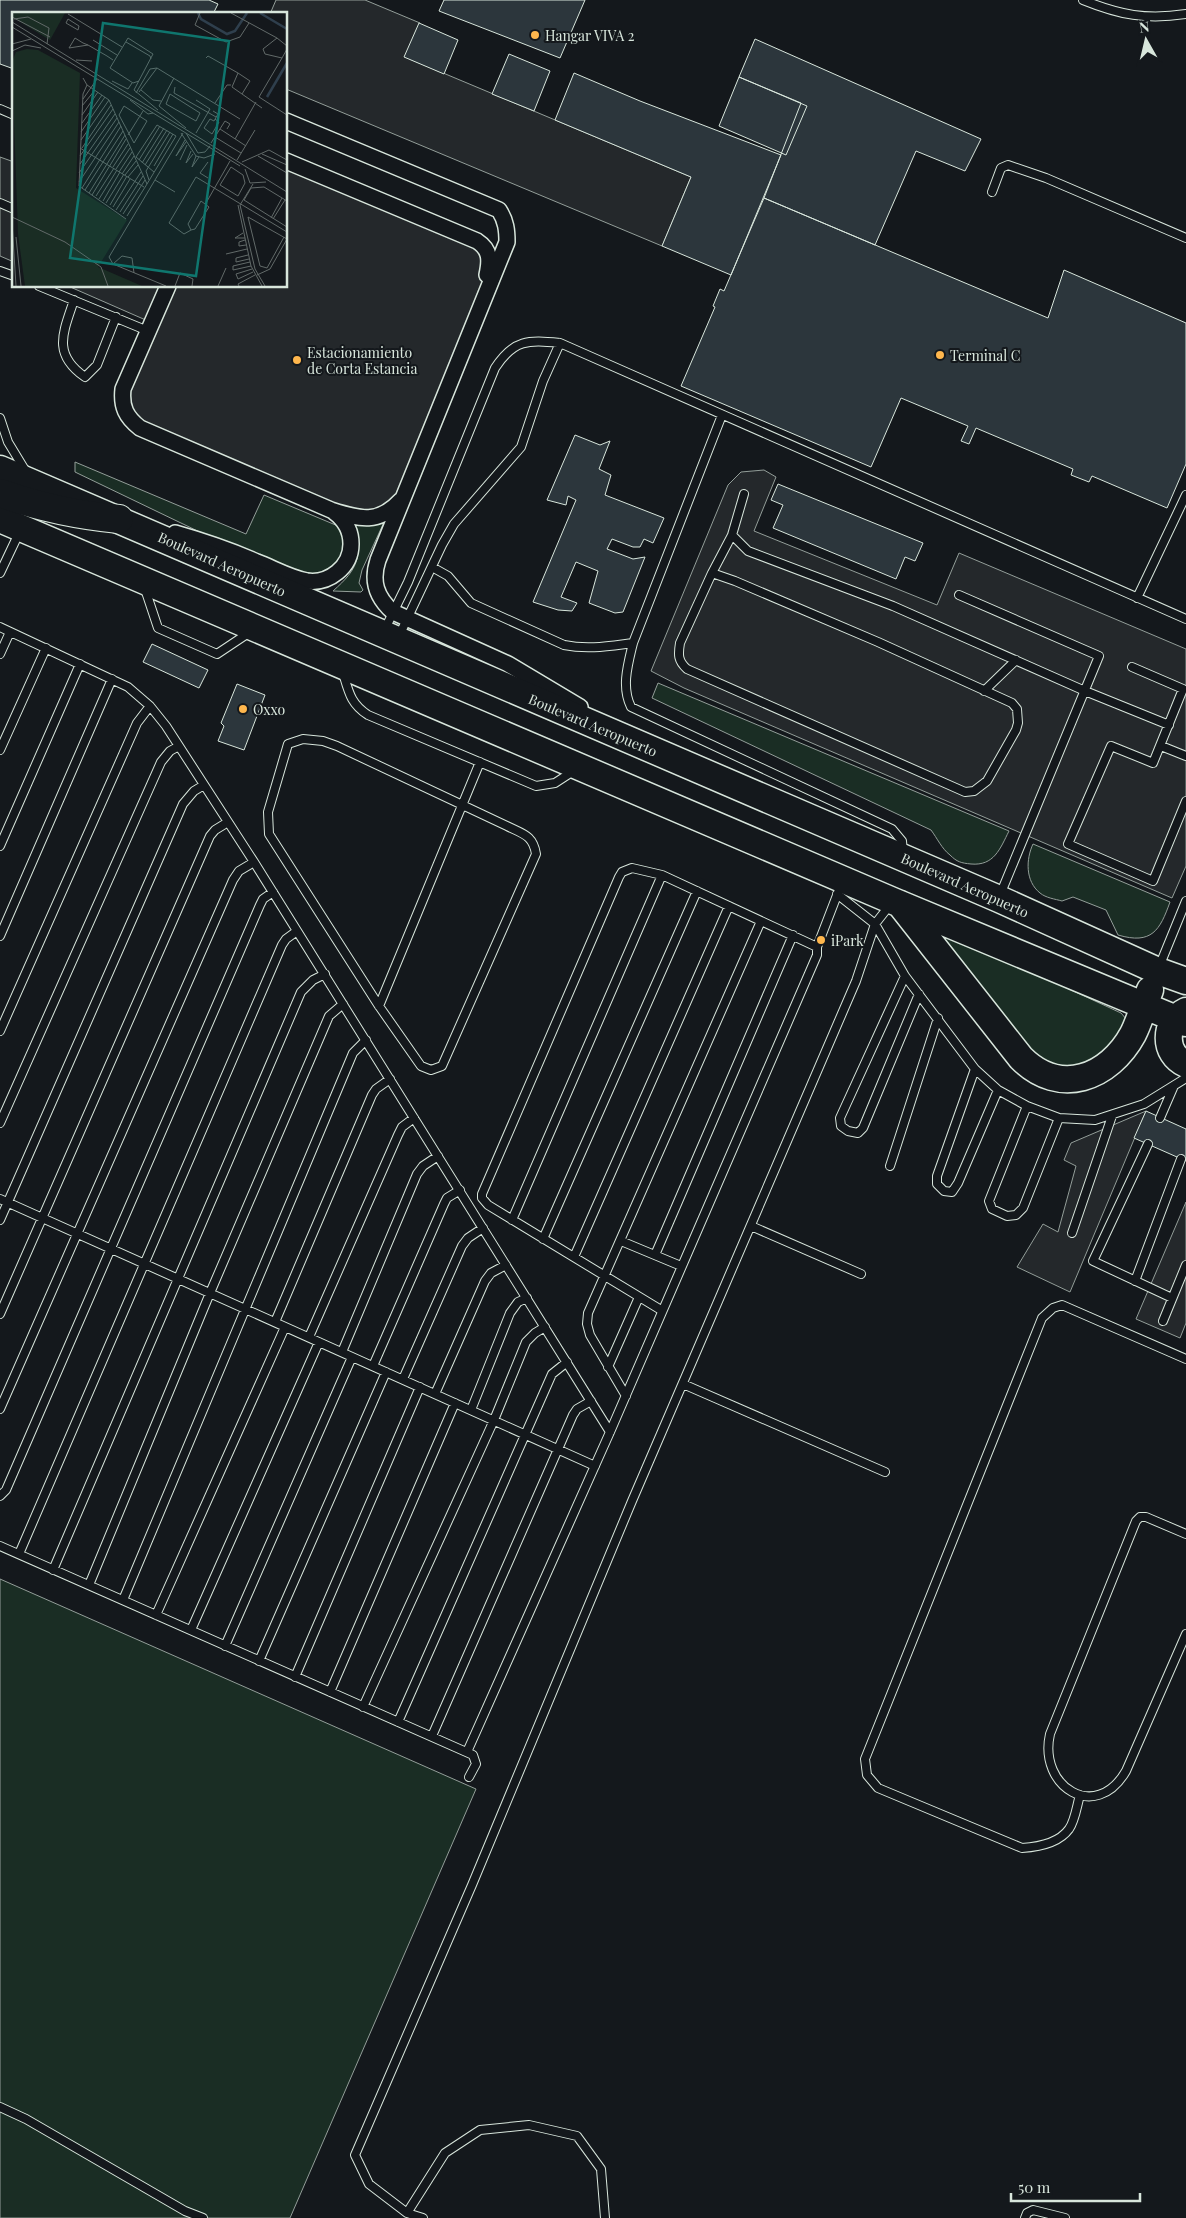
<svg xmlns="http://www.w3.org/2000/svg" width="1186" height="2218" font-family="'Playfair Display',serif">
<rect width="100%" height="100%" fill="#14181c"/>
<path fill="#1a2d24" stroke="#939e99" d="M75,462L246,534L264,495L338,526L344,535L350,553L318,581L208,536L75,472Z
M385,520L362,570L359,583L363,590L361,592L333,591C359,568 362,557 354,524Z
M658,683L1009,831C1000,849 994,866 971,864C961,863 957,862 950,855C942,849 937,838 931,830L652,698Z
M1033,844L1170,902C1160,930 1152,945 1118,935L1106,910L1073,897L1062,901C1055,899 1046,898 1040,893C1025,881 1026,859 1033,844Z
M928,924L1121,1013L1127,1020C1102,1059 1084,1076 1037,1060Z
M0,1579L476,1789L290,2218H0Z"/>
<path fill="#24282b" stroke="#939e99" d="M276,0H365L420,23L405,57L691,177L662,246L286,89V14H270Z
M0,157L14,162V262L0,256Z
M286,161L477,241L489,264L408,486L367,519L140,428L123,389L168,286H286Z
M68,286H162L148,321Z
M764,470L776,477L754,531L937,605L959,553L1186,649V866L1172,898L684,688L651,671L728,485L741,472Z
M1146,1111L1070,1292L1017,1267L1043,1224L1058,1232L1076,1166L1064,1160L1071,1143Z
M1186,1202V1323L1180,1338L1136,1319Z"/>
<path fill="#2c363c" stroke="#d8e6dc" d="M0,0H209L218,4L213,14H14V69L0,64Z
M444,0H585L560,58L439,11Z
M419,23L458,40L444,74L404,57Z
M755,39L981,139L965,171L916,151L875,245L764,198L801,103L739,77Z
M509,54L550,71L534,111L492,94Z
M574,73L640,101L781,155L731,275L662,246L691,177L555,120Z
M739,77L807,106L786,155L719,126Z
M764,198L1048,318L1064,270L1186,323V464L1167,508L1092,476L1089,482L1071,475L1073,469L976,428L969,444L961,441L968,426L901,398L871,467L681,386L715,307L713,306L720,289L724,291Z
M575,435L600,445L610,441L599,469L611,475L605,495L664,518L653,543L644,539L640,547H633L612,539L607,549L633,559L645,557L623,612L615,613L589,603L598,571L576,562L561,597L577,603L572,611L558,610L533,602L576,500L568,496L566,505L547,500Z
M778,484L923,543L915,561L905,557L896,579L773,528L783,505L771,500Z
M152,644L208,670L199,688L143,662Z
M237,684L265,695L244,750L218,741L224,726L221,723Z
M1146,1111L1186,1129V1161L1134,1138Z"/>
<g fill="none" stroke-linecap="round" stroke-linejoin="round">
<g stroke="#d8e6dc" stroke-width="10">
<path id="service" d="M1083,0C1120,15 1146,20 1186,14
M0,109L14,115
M992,192L1001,168L1008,165L1046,178L1186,238
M0,203L14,209
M0,271L14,276
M39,286L148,331
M74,300C63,333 52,354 85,377L97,365L116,317
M722,415L633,643C628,664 621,687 631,707L892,829L902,841L903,853
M0,418L8,442L25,470
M744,494L732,535L748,551L893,606L1085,691L1169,725
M432,567L448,576L471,603L564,645C588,650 609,646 633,643
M0,573L19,533
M712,573L735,581L878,642L1012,703L1017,709L1018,723L1016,730L987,781L974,791L965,792L687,669C678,661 678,655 680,643Z
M712,573L732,535
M144,586L158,628L217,654L250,632
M959,595L1099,656L1000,895
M1137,598L1186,495
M0,627L128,687L150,706L166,726L254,862L610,1432
M384,631L408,582L495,368C514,339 528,340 560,343L1186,619
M399,636L442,545L454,524L521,447L543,381L560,343
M0,654L10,632
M1132,667L1183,689L1153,763L1111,746L1068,844L1153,881L1186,801
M343,673C349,693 351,704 368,715L536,786L555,783L575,770
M984,691L1016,660
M303,739L323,741L337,746L507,826C523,834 533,835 536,854L442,1066L431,1070L421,1066L379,1006L269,834L268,812L288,744Z
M1161,746L1186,756
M0,750L46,648
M0,846L80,664
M837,894L875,924L905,976L975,1069L998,1090L1027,1106L1059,1118L1095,1120L1144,1104L1186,1078
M0,936L112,679
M817,947L839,890
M1159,967L1186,901
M905,976L840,1118L841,1126L848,1131L858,1133L863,1128L919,994
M379,1006L480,762
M0,1031L137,723L150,706
M975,1069L937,1176V1184L944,1191L952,1192L958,1183L998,1090
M1027,1106L989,1201L992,1209L1007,1216L1016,1215L1023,1208L1059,1118
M1160,1118L1173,1088
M0,1123L161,762L170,751L179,746
M1148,1144L1093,1261L1172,1298
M890,1166L938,1018
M0,1199L595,1466
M0,1220L183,804L194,791L204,785
M512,1220L662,875
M751,1226L861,1274
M1072,1233L1112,1116
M543,1239L697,891
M621,1241L681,1266
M655,1255L793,935
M574,1257L729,906
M1135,1281L1181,1159
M0,1314L210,836L215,830L228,822
M1163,1321L1186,1265
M275,1322L372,1095L376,1089L390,1079
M309,1337L398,1135L402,1127L414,1118
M342,1352L417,1174L423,1166L438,1156
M373,1366L444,1204L447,1198L460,1190
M608,1367L639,1297
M403,1379L462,1246L468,1238L483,1228
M683,1384L885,1472
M435,1394L485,1281L491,1273L506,1265
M626,1396L590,1335L587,1324L588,1313L761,921
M0,1409L233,880L239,871L254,862
M471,1410L510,1313L518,1302L527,1298
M0,1496L6,1490L260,905L263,899L273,892
M1186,1534L1146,1517H1140L1136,1521L1050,1734C1038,1787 1096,1823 1126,1771L1186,1634
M0,1546L473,1755L476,1764L469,1777
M19,1554L282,945L286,939L297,931
M53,1570L301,992L313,980L325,974
M89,1585L210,1293L329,1016L343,1004
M123,1600L353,1053L366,1040
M156,1615L285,1327
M191,1630L319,1342
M225,1646L352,1357
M259,1661L386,1372
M295,1677L420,1387
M330,1692L455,1403
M363,1707L494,1420L526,1342L535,1333L545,1327
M398,1722L552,1374L567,1362
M432,1736L573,1415L577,1409L591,1401
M467,1752L610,1432L817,955V947L662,875L632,868L622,872L619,877L482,1194V1198L488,1205L661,1310
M1080,1795C1077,1805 1075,1821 1069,1829C1059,1843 1037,1847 1022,1848L878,1788L867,1775L865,1759L1042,1318L1053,1308L1062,1305L1186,1359
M0,2107L26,2119L185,2211L203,2218
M407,2213L445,2153L480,2130L529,2125L577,2136L601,2169L605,2218
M423,2218L407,2213L369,2184L355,2155L472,1885L632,1501L856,981L875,924L890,905
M1025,2218L1027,2213L1033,2210L1065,2218"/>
</g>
<g stroke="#d8e6dc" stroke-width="18">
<path id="minor" d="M286,121L499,210C506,221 507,230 507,242L378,560C371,581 376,597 393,612L508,664L580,707
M286,161L477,241C491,250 490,261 487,275
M168,286L123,389C121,407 126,417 140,428L331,510C360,519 378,525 401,500
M175,533C203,541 230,550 257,562C273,568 290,578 307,581C329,584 351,567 351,544C351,531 345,520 334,512"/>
</g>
<g stroke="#d8e6dc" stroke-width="29">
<path id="trunk" d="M0,469L999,899L1158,971L1186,981
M0,519L893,901L1186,1023
M900,904L1021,1058C1060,1097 1109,1078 1133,1034C1140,1020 1144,1005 1150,990
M1186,1011C1163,1022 1163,1054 1186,1064"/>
</g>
<g stroke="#d8e6dc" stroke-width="30">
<path id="motorway" d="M0,493C39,507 77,515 119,519"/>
</g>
<use href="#service" stroke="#14181c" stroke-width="8"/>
<use href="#minor" stroke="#14181c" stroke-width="15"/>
<use href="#trunk" stroke="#14181c" stroke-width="26"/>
<use href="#motorway" stroke="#14181c" stroke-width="28"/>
</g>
<g fill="#ffb74d" stroke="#14181c" stroke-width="2">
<circle cx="535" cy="35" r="5"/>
<circle cx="940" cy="355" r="5"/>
<circle cx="297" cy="360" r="5"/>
<circle cx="243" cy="709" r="5"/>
<circle cx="821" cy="940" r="5"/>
</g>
<g text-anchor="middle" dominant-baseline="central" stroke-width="4" stroke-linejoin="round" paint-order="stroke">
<g font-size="14" fill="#d8e6dc" stroke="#14181c" text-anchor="start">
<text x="545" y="35">Hangar VIVA 2</text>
<text x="307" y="352">Estacionamiento<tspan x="307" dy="16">de Corta Estancia</tspan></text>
<text x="950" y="355">Terminal C</text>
<text x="253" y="709">Oxxo</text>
<text x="831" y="940">iPark</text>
</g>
<g font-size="14" fill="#d8e6dc" stroke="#14181c">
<text transform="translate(222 564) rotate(24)">Boulevard Aeropuerto</text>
<text transform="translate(593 725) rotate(23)">Boulevard Aeropuerto</text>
<text transform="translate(965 885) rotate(24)">Boulevard Aeropuerto</text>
</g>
</g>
<g transform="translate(12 12)">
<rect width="275" height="275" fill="#14181c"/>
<path d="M0,1H53L38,28L0,5ZM15,37L26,38L68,61L64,176L115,208L86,255L130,274H13L6,222L0,50L4,40Z" fill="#1a2d24"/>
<path fill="none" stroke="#2f3f4d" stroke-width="2.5" d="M186,1L189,7L215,22L223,19L235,1M248,1L275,17M255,85L275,51"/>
<path fill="none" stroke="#626a69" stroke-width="1" d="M188,1L183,13L214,30L228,25L237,11M219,1L265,26M56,2L110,35M0,5L38,25M2,7L16,5L37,16L35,32M56,7L67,14L66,18L54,11ZM0,10L275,180M0,15L228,154M81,28L105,43M114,30L138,44L139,47M0,32L19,27M76,33L57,36L63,26L71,31L76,33L95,44L101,48M275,34L265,26L251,37L253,42L270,46L275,37M0,39L13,33L29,36M194,46L196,44L226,61L220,75L250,96M270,46L247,85L275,103M64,48L80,49M226,61L238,69L230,82M71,66L75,73L97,88L135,172M162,66L147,94L174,116M100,69L116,77L120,71M127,69L121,71L98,56L116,26L141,42L122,78L146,98M75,73L71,82L67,174L114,207M163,75L162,81L204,105M129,78L141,88L149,89M127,80L145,56M124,81L138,57L145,56L228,107M158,82L188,101L184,109L154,92ZM71,87L85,67M118,88L136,102L141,101M203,91L215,73H219M70,94L83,78M112,94L135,109L122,131L107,103ZM201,99L206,102L202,109L198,107L192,116L200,122L207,110L203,107M70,103L86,80M70,111L90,83M208,117L234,134M69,120L93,85M169,121L184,144L192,146L203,142M174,121L186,141L193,140L198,134M184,121L198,97L184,88M116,123L131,99M203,125L229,141M223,127L244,90M69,128L97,88M173,128L164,144L174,130M199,131L213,109L218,112L215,117M68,136L132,175M70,136L99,93M179,139L174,151L181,142M250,142L275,153M68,144L101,97M184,144L180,155L187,145M246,144L275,161M127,148L148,114M168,148L175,133M225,148L243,118M196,150L188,161L196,166M230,150L257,138L275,148M130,151L152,116M68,152L103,102M133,153L155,118M142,154L161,122M101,155L116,132M219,155L231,163L233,171L226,184L208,173ZM104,157L118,136M233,157L238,171L254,170M107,160L120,140M67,161L105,106M110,162L122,144M113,163L124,149M116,165L126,153M137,168L134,159L158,120M143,168L163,180M67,170L107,110M241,172L228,193L243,257L253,274M70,176L109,114M73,178L111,119M77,181L113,123M80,183L114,127M84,184L102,156M87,187L105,158M91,189L108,160M189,189L197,195L183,217L179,218L176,212ZM275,189L252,175L239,176L232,188L275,215M94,191L112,162M194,191L218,149M98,193L115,164M226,193L239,254L250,274M101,195L118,167M104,198L129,160M108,200L131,164M111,202L133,168M115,204L135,172L164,124L145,113L124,145L142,160M0,205L53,230L89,255L96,274M259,206L270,186M261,207L273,188M0,210L4,274M179,218L172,222L157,211L184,165L275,220M231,221L223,226H233M4,225L9,274M272,225L255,256L248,254L236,205L275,227M233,228L227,230V234L234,233M214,242L235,237M236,243L224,246V250L237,247M238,250L221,254V258L239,254M101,252L110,244L120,246L122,261M240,257L224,262L226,267L241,260M245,263L258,257L275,227M154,274L101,252L97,245L171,121M163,274L168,261L181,267L180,274M206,274L214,256M227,274L226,272L243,263"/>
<path fill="#0f766e" fill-opacity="0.15" stroke="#0f766e" stroke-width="2.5" d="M91,11L217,29L184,264L58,246Z"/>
<rect width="275" height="275" fill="none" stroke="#d8e6dc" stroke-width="2.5"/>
</g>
<g transform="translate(1146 40) rotate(352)" stroke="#14181c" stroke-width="4" paint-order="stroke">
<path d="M0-4L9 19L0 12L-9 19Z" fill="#d8e6dc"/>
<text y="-8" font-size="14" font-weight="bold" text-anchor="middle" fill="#d8e6dc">N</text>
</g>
<path d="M1011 2193v8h129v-8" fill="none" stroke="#d8e6dc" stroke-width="2.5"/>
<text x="1018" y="2193" font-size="15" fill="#d8e6dc" stroke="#14181c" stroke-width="4" paint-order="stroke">50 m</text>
</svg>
